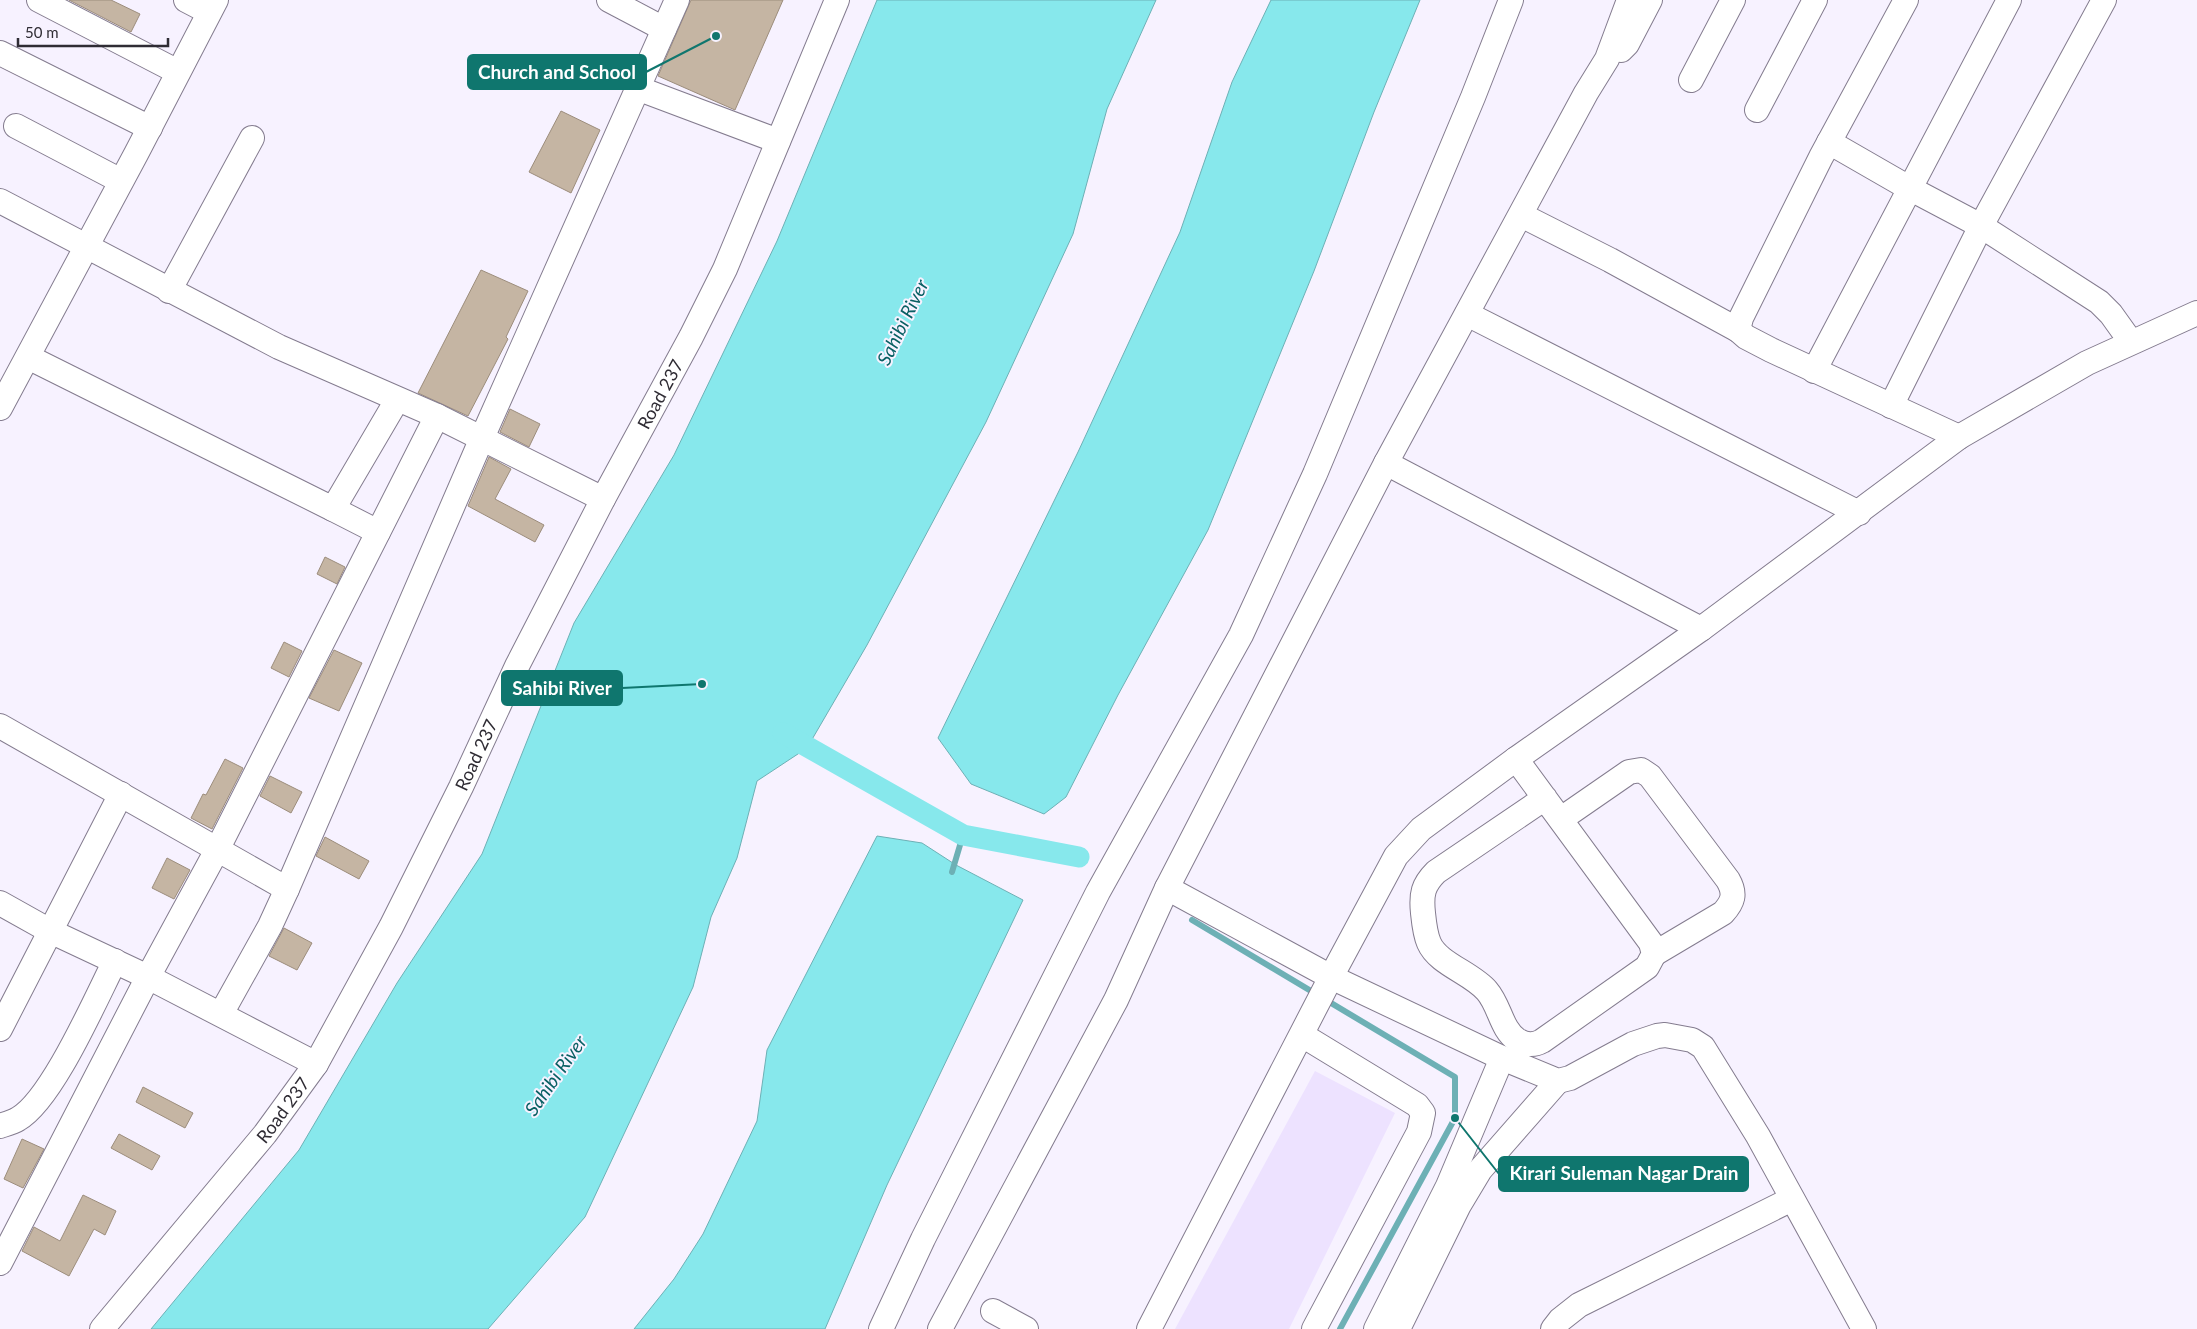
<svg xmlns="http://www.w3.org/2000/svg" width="2197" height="1329" font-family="Lato,sans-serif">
<rect width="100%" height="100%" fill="#f7f2ff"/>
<path fill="#ede2ff" d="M1315,1071L1395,1113L1289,1329H1175Z"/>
<path fill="#87e8ec" stroke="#6db0b5" d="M877,0H1156L1107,109L1073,234L986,422L867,645L807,748L757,781L737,858L711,917L693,987L585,1217L488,1329H151L299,1150L397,983L482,854L574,623L674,455L777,241Z
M1271,0H1420L1374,112L1314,271L1208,530L1118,695L1066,797L1044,814L971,784L938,738L1078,452L1180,232L1232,82Z
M877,836L922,843L956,865L1023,900L887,1185L825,1329H634L674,1279L703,1234L757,1121L767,1050Z"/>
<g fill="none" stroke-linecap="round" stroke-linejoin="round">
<path stroke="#6db0b5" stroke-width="6" d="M952,872L963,835
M1192,920L1455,1077V1118L1340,1329"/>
<path stroke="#87e8ec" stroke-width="21" d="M783,733L963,835L1079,857"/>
</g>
<path fill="#c5b5a3" stroke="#9c8d7c" d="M69,0H111L140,14L131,32Z
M691,0H783L735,110L658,76Z
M561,111L600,130L571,193L529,172Z
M481,270L528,291L506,337L508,339L468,416L418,393Z
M510,409L540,424L529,447L500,432Z
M489,457L511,469L495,499L544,525L535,542L468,506Z
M325,557L345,567L337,584L317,574Z
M284,642L302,651L289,677L271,668Z
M334,650L362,663L339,711L309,698Z
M225,759L243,768L212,829L191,818L203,794L206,795Z
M270,776L302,792L291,813L260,796Z
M325,837L369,861L359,879L316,856Z
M167,858L190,870L174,899L152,888Z
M284,928L312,943L297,970L269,956Z
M143,1087L193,1113L185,1128L136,1102Z
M119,1134L160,1156L152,1170L111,1148Z
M22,1139L44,1149L23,1188L4,1179Z
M83,1195L116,1211L105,1235L94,1229L69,1276L22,1251L34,1227L60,1241Z"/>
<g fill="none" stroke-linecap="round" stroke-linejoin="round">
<g stroke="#847c8f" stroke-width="26">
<g id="minor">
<path d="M39,0L178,72"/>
<path d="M186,0L209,12"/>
<path d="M609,0L664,29"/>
<path d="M1906,0L1821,157L1741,318L1738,330L1746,337L1771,350L1959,437"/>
<path d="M1621,50L1627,44L1650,0"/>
<path d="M0,53L150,128"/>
<path d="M1691,80L1733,0"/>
<path d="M637,88L778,141"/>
<path d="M1757,110L1815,0"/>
<path d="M16,126L121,181"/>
<path d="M1829,142L1909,188L1981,226L2099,302L2111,314L2131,342"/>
<path d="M0,201L279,347L437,416L603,499"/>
<path d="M1521,215L1610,260L1738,330"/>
<path d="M169,291L252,138"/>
<path d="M1467,314L1859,513"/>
<path d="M28,357L333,509L397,400"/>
<path d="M1814,371L2009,0"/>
<path d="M1891,406L1981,226L2104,0"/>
<path d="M0,408L136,154L216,0"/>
<path d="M1386,463L1701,629"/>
<path d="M333,509L378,532"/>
<path d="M0,726L287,889"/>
<path d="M1516,759L1651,943L1654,954L1647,967L1542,1041C1533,1046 1526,1045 1517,1040C1501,1029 1500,1006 1487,991C1472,973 1438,964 1429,943C1425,934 1424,923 1423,913C1421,894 1423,885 1436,872L1545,798"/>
<path d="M1561,819L1629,772L1641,770L1650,776L1728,880C1736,894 1733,902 1723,913L1654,954"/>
<path d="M1167,888L1331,977L1502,1058L1558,1081L1570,1078L1633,1044L1657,1036L1665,1035L1692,1040L1703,1047L1758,1136L1864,1329"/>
<path d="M0,903L50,931L148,977L316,1064"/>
<path d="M221,1014L270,926L287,889L482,438L677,0"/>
<path d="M0,1029L121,794"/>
<path d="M1302,1035L1417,1105L1423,1113L1419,1132L1314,1329"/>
<path d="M0,1126C6,1124 13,1122 18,1119C52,1100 96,998 115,961"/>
<path d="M0,1263L148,977L217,850L437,416"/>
<path d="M993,1311L1026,1329"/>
<path id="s1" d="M102,1329L265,1134L316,1064L391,927L461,787L517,666L603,499L691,337L725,269L837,0"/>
<path d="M881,1329L923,1239L1098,892L1241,635L1315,474L1473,97L1511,0"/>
<path d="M940,1329L1116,1000L1167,888L1386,463L1586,93L1607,59L1629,0"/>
<path d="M1149,1329L1331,977L1396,856L1421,829L1516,759L1701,629L1959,437L2087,363L2197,313"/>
<path d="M1376,1329L1448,1186L1502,1058"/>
<path d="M1398,1329L1459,1205L1480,1170L1558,1081"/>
<path d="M1553,1329L1560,1320L1579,1305L1792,1199"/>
</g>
</g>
<use href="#minor" stroke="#fff" stroke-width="24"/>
</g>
<g text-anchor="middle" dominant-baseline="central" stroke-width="4" stroke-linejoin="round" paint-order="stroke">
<g font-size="18" fill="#2f2c34" stroke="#f7f2ff">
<text stroke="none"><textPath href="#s1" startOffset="1094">Road 237</textPath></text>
<text stroke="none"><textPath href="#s1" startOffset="689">Road 237</textPath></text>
<text stroke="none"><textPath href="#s1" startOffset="284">Road 237</textPath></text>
</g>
<g font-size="19" font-style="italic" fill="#096064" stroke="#f7f2ff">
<text transform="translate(902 322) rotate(-64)">Sahibi River</text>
<text transform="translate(555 1075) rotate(-55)">Sahibi River</text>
</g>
</g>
<path fill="none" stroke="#0f766e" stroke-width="2" d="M716 36L646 72M702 684L622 688M1455 1118L1499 1174"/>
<g fill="#0f766e" stroke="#f7f2ff" stroke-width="2">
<circle cx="716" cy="36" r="5"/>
<circle cx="702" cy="684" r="5"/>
<circle cx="1455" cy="1118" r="5"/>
</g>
<g fill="#0f766e" stroke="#0f766e" stroke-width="2">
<rect x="468" y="55" width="178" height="34" rx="5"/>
<rect x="502" y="671" width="120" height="34" rx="5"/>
<rect x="1499" y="1157" width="249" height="34" rx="5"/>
</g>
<g font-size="19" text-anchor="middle" font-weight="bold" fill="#fff">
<text x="557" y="79">Church and School</text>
<text x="562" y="695">Sahibi River</text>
<text x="1624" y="1180">Kirari Suleman Nagar Drain</text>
</g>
<path d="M18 38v8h150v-8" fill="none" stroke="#2f2c34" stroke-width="2.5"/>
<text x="25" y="38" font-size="15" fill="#2f2c34" stroke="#f7f2ff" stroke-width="4" paint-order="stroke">50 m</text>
</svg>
